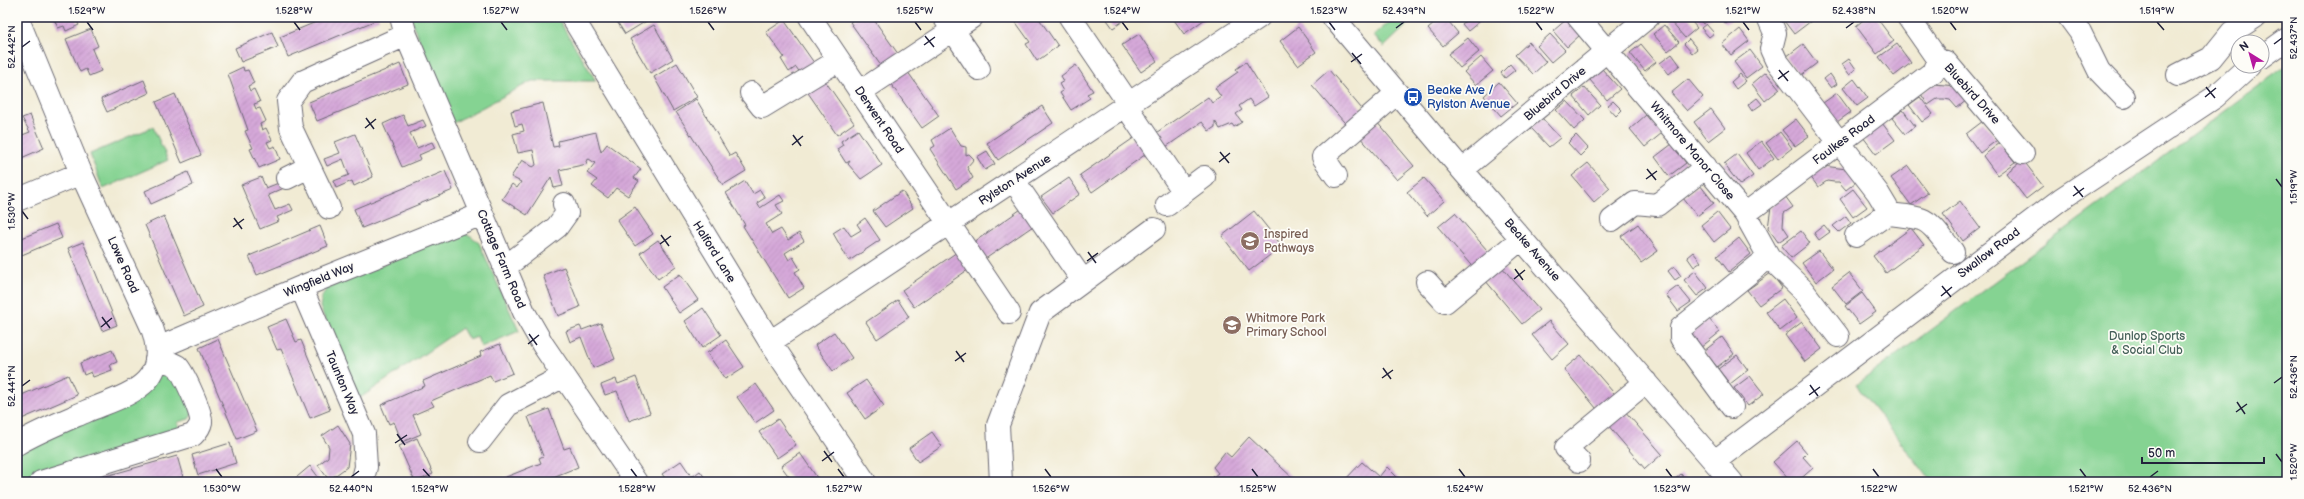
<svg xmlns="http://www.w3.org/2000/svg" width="2304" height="499" font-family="'Balsamiq Sans',sans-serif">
<defs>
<pattern id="building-hatch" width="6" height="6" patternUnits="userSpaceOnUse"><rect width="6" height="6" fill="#d5a8d9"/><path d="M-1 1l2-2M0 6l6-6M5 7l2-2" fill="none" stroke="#b790bb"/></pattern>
</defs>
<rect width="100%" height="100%" fill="#fdfcf7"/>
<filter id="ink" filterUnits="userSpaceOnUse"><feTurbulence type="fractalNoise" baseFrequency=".025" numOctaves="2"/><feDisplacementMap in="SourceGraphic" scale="8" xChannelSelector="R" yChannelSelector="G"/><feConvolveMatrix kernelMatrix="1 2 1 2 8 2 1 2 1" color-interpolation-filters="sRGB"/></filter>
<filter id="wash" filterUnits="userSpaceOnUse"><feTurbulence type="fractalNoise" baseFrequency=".012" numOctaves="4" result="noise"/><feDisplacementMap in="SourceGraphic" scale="16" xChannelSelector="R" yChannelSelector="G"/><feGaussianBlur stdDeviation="0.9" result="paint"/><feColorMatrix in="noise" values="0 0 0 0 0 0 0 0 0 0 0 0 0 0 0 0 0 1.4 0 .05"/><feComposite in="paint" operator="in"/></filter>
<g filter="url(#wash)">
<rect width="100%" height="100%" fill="#f1ebd4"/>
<path fill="#85d392" stroke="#547a66" d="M410,17H557L596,81H532L453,123Z
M1396,17H1415L1384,47L1374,35Z
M2287,65V482H1932L1856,385Z
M153,127L168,160L103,189L90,154Z
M460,232L471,236L479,243L519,331L481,347L477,337L469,340L462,328L357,400L320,307L322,296L327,288Z
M167,373L175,374L194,411L189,419L178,422L182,434L26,482H17V452L159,375Z"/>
<g id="blocks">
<path fill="url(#building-hatch)" d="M53,17H75L79,25L66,31L64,26L58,28Z
M328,17H378L379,19L288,57L280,37Z
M614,17H646L648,20L625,34Z
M857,17H872L901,58L884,70L850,22Z
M1012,17H1038L1058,46L1037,61L1026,44L1030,42Z
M1105,17H1129L1113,28Z
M1172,17H1208L1184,34Z
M1442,17H1445L1458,33L1443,46L1428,29Z
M1470,17H1474L1479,22L1468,31L1462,24Z
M1675,17H1688L1697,28L1685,38L1670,21Z
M1697,17H1711L1703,24Z
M1720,17H1730L1732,19L1726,24Z
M1781,17H1808L1811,21L1794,34Z
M1867,17H1876L1894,41L1877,54L1856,26Z
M1567,19L1580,35L1567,47L1553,31Z
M784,20L817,67L803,77L796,67L789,72L781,59L784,57L766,32Z
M1706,24L1714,33L1709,37L1701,28Z
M654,25L673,59L650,73L630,39Z
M1664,25L1679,42L1668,51L1653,34Z
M1298,27L1316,52L1298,65L1280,41Z
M91,29L98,46L92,49L101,71L89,76L86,69L80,72L66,39Z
M1740,29L1749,41L1731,55L1722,44Z
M272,32L278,47L241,62L235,48Z
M1139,34L1157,61L1141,72L1122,45Z
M1550,34L1565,50L1551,62L1537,46Z
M1468,38L1479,52L1460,68L1448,54Z
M1689,39L1697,49L1692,53L1684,44Z
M1529,42L1546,62L1533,74L1515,55Z
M1641,44L1656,62L1645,71L1630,53Z
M1803,44L1817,63L1800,76L1786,57Z
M1897,44L1911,63L1894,76L1879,57Z
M1750,50L1762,66L1746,78L1734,62Z
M1672,54L1680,65L1669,74L1660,63Z
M1481,57L1493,71L1476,85L1464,72Z
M1849,59L1856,69L1849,74L1842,64Z
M1246,62L1268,97L1254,106L1249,99L1239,106L1242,110L1236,114L1242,122L1234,127L1232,124L1220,129L1215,121V127L1209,131L1202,122L1160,151L1150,137L1208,97L1212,103L1221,97L1215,88L1238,72L1236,69Z
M677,63L697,97L673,111L654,77Z
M400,64L408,84L317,121L309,102Z
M1510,64L1515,70L1505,78L1501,73Z
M1076,65L1093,91L1087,94L1090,98L1071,110L1060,93L1063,91L1059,84L1064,81L1061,76Z
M243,67L244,71L248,70L254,83L248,86L250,91L254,89L260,102L254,104L256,109L260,108L266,121L260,124L262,130L266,128L272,140L267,142L270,148L275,146L280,159L259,168L250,149L253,148L245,131L248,130L228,74Z
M905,68L939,116L922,128L888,80Z
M1602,69L1620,89L1607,100L1590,80Z
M1329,70L1367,115L1350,129L1312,85Z
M1766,72L1780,89L1765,101L1752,84Z
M1740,74L1746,81L1736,89L1731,82Z
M1830,74L1837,84L1831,88L1824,79Z
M821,75L854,123L837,135L804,87Z
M1688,79L1703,97L1687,111L1671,93Z
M1854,79L1868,98L1857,106L1843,88Z
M144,80L149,93L107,112L101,99Z
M1499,82L1517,103L1501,116L1484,96Z
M1934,84L1956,86L1967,100L1957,108L1950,100L1944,99H1937L1928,105L1921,94Z
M1584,87L1600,105L1589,115L1573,96Z
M1837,93L1851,112L1837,122L1823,103Z
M175,94L201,155L182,163L156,102Z
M1920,97L1933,114L1922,122L1909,105Z
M1757,98L1762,104L1752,111L1748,105Z
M696,99L730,156L735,153L746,171L723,185L676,112Z
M1567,101L1585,120L1574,130L1556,110Z
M1613,101L1622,110L1616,116L1607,106Z
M543,103L553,147L559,146L558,141L596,132L601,152L607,144L641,169L634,178L639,181L628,196L616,188L608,198L592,186L597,180L587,173L595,163L589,159L586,161L587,164L559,170L563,186L554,188L551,177L527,215L502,199L512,184L517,188L521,182L511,177L522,160L533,167L536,165L533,150L518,153L513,134L524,131L522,124L515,126L511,111Z
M1042,106L1053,123L998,160L987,143Z
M1711,109L1725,128L1708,141L1694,122Z
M1903,110L1915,126L1905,134L1892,118Z
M30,115L44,148L17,160V137L30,132L22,118Z
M403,115L408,126L423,120L426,126L410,133L417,148L432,142L435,148L419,155L421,159L402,167L383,124Z
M1646,115L1662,133L1645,147L1630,129Z
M1542,118L1560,138L1549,147L1531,128Z
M1796,119L1809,136L1795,146L1782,130Z
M1376,121L1414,166L1397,180L1359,136Z
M1983,121L1997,140L1980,153L1966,134Z
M1882,123L1895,140L1876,154L1863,137Z
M950,128L961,146L966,147V155L969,154L974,159L967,167L973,178L956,189L930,149L935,146L932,140Z
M858,130L882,165L861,179L848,164L850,161L846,163L837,149L843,145L841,141Z
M1780,132L1792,148L1778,159L1766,143Z
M355,134L373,177L354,186L352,181L336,188L334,181L349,175L343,159L327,166L324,159L340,153L335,142Z
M1138,135L1149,152L1092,192L1080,175Z
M1576,135L1588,148L1580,156L1568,143Z
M1761,141L1774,158L1758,170L1746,153Z
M2000,143L2015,162L1997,175L1983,156Z
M1672,144L1686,163L1669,176L1655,157Z
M987,151L995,164L985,170L977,157Z
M1737,154L1753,176L1740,185L1724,164Z
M2023,160L2043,186L2026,199L2006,173Z
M1588,163L1610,188L1594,202L1572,176Z
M1824,166L1846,169L1856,182L1846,190L1839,182H1834L1827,181L1818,187L1810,176Z
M1908,166L1928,193L1911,205L1891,178Z
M445,171L453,190L362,228L354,209Z
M188,172L193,185L151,204L145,191Z
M261,177L266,188L281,182L284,188L268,195L275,210L290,204L293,210L277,217L279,221L260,229L241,185Z
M1069,178L1080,194L1053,213L1041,197Z
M1424,178L1444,201L1427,216L1407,192Z
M745,181L753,194L760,190L765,198L757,203L760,208L780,195L784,201L776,205L782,214L766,224L772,234L781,229L788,240L799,233L804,241L785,253L789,260L793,257L800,269L795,272L804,288L788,298L743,226L745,225L726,193Z
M1700,185L1714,203L1697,216L1683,198Z
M1853,189L1867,207L1853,217L1840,199Z
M902,191L913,208L885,227L873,211Z
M1785,196L1793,207L1784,213L1783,226L1789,235L1778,242L1768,228L1771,207Z
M1960,201L1980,228L1963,241L1943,214Z
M635,207L653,234L635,246L617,220Z
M1024,207L1036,224L978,264L967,247Z
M1254,211L1282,246L1249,271L1222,236Z
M1717,212L1730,229L1714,242L1701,225Z
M1455,213L1493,257L1476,271L1438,227Z
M164,216L203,307L184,316L145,225Z
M1846,216L1851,223L1839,232L1833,226Z
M865,218L880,240L849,261L833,233L844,226L851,236L861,230L857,224Z
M56,224L62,238L17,257V240Z
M1638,224L1658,251L1641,263L1621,236Z
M1824,225L1830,232L1819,240L1814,233Z
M320,226L328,246L257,275L249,256Z
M1911,228L1924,245L1886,273L1873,256Z
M1801,231L1810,243L1791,258L1781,246Z
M1739,238L1751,254L1729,272L1717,256Z
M658,240L676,266L658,279L640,253Z
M83,242L117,325L102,331L68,248Z
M960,250L972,267L914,307L902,290Z
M1819,251L1833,269L1816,282L1802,263Z
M1693,252L1701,262L1694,267L1687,257Z
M1501,266L1539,310L1522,324L1485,280Z
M1674,266L1681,276L1675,280L1668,271Z
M564,267L580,307L558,316L543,275Z
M1695,271L1708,288L1697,296L1684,280Z
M1771,273L1782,288L1759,305L1747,290Z
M1849,273L1863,291L1846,304L1832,286Z
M680,274L698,300L679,313L662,287Z
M1678,286L1691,302L1678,311L1666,295Z
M1862,293L1876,312L1859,324L1845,306Z
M1783,299L1797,318L1780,331L1766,312Z
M898,300L909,317L877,339L866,322Z
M703,308L721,335L702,348L685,321Z
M286,319L296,342L301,340L330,410L310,418L281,349L277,350L267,327Z
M1709,319L1720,332L1700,348L1689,335Z
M1549,321L1569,344L1552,359L1532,335Z
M1802,322L1822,349L1805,362L1785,335Z
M601,323L615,359L593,368L581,337L570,342L566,331L580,326L582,330Z
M834,332L852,358L833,371L815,345Z
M1722,337L1734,354L1717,367L1704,351Z
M218,339L257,431L237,439L199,348Z
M726,340L744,367L725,379L707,353Z
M500,344L513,373L493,381L490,375L431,401L434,406L413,415L421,434L402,442L394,422L389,424L381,405L425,386L423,381L481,356L480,352Z
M112,350L117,362L110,365L112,370L93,377L91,372L84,375L80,363Z
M1581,355L1619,399L1601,414L1564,369Z
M1737,355L1748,370L1730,384L1718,369Z
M68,375L77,395L17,421V397Z
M1750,376L1764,394L1748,406L1734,388Z
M636,377L650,413L629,421L617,391L605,395L601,385L616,379L618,384Z
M866,380L884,406L865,419L847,393Z
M756,384L774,410L755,423L737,397Z
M549,409L564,449L570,447L578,467L548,479L549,482H508L506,477L541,463L539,458L543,456L528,417Z
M1624,410L1662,454L1645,469L1607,424Z
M778,419L796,445L777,458L759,432Z
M338,425L350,444L347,467L329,480L318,465L328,457L329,447L322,436Z
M932,432L942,446L918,462L909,448Z
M1249,437L1297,482H1218L1213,477L1218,473L1213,467L1225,452L1231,457Z
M417,438L433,474L415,482L399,446Z
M1797,441L1807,453L1803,457L1813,468L1797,482H1791L1773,462Z
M230,443L236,463L198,475L192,455Z
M800,453L818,479L814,482H793L781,466Z
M177,456L183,477L163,482H100L99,478Z
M681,461L692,477L700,471L708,482H668L662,474Z
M1362,462L1379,477L1387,467L1400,480L1343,482Z
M310,466L322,482H289L297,477Z
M1681,474L1688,482H1672Z"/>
</g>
</g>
<g filter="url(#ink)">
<use href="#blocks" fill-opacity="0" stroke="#6a6871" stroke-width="1"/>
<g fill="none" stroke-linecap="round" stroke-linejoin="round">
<g stroke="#6a6871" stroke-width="24">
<path id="minor" d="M17,17L81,173L152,328C172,385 128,394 87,411C64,421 39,431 17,444
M401,17L406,35L524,312L543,345L636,482
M572,17L770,342L865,482
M810,17L1009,313
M944,17L953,30L972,17
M1070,17L1129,104
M1333,17L1462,170L1732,482
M1578,17L1745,214L1769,257L1802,289L1838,336
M1768,17L1775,33L1771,49L1776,60L1878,193L1887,208V214
M1908,17L1938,60L1946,62L2023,153
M2069,17L2080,32L2099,71L2124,97
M2262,57L2287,39
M2178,75L2211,58L2232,32L2255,17
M860,92L953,30L979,69
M751,93L762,107L839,60
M1126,106L1184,192L1204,177
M1462,170L1648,17
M1336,176L1323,157L1397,93
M287,178L309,167
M1014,181L1083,281
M17,200L81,173
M1167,205L1184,192
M329,208L291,128L288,101L302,82L406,35
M1745,214L1933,72L1938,60
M1612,220L1635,203L1657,205L1706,167
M1856,236L1887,214C1931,218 1926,218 1953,252
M504,268L557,227L567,213L564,204
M1427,282L1445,302L1521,239
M301,287L364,434L366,467L362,482
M770,342L1259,17
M158,348L301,287L482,214
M1732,407L1681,338V328L1769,257
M480,441L508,405L564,376
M1579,461L1566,448L1646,382
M1715,461L2061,199L2215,97L2249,66
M41,482L193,435C196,432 200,428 201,422C203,415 183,371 177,366C171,362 163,361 156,359
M1001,482L998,425L1040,313L1154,229"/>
</g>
<use href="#minor" stroke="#fff" stroke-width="22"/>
</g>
</g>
<path fill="none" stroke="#22223b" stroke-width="1.5" d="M87,22L93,30M294,22L300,30M501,22L507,30M708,22L714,30M915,22L921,30M1122,22L1128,30M1329,22L1335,30M1536,22L1542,30M1743,22L1749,30M1950,22L1956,30M2157,22L2164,30M1396,28L1404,22M1846,28L1854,22M925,36L934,47M2274,44L2282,38M924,45L935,37M22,47L30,41M1352,53L1361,64M1351,62L1362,54M1779,70L1788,81M1778,79L1789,71M2206,87L2215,98M2205,97L2216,88M366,118L374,129M365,128L376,119M793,135L801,146M792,145L803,136M1220,152L1229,163M1219,162L1230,153M1647,169L1656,180M1646,179L1657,171M2276,179L2282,187M2074,186L2083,197M2073,196L2084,188M22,211L28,219M234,218L242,229M233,227L244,219M661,235L669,246M660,244L671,236M1088,252L1096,263M1087,261L1098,253M1515,269L1523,280M1514,279L1525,270M1942,286L1951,297M1941,296L1952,287M102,317L110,328M101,327L112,318M529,334L537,345M528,344L539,335M956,351L964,362M955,361L966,353M1383,368L1391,379M1382,378L1393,370M2274,383L2282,377M1810,385L1818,396M22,386L30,380M1809,395L1820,387M2237,402L2245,414M2236,412L2247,404M397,434L405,445M395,443L407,435M824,451L832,462M2276,454L2282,462M822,461L834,452M216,469L222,477M423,469L430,477M631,469L637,477M838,469L844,477M1045,469L1051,477M1252,469L1258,477M1459,469L1465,477M1666,469L1672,477M1873,469L1879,477M2080,469L2086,477M351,477L359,471M2150,477L2158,471"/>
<defs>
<g id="bus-disc" transform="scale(1)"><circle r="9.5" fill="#1a4fb4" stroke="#fdfcf7"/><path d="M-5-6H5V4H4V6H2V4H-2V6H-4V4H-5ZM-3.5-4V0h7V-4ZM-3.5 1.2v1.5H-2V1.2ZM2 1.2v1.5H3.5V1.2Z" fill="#fff"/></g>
<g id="school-disc" transform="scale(1)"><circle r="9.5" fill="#8d6e63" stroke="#fdfcf7"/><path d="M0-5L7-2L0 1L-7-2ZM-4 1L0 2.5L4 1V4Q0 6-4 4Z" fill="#fff"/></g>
</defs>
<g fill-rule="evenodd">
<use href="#bus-disc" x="1413" y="97"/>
<use href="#school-disc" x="1250" y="241"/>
<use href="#school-disc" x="1232" y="325"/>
</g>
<g text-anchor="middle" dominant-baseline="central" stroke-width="3.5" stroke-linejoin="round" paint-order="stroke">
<g font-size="12" fill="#164399" stroke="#fdfcf7" text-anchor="start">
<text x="1427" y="90">Beake Ave /<tspan x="1427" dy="14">Rylston Avenue</tspan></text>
</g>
<g font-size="12" fill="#22223b" stroke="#fdfcf7">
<text transform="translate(1555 94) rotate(-40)">Bluebird Drive</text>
<text transform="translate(1972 94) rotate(48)">Bluebird Drive</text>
<text transform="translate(879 120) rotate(56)">Derwent Road</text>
<text transform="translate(1844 140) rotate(-37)">Faulkes Road</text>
<text transform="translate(1692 151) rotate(50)">Whitmore Manor Close</text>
<text transform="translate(1015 180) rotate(-33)">Rylston Avenue</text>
<text transform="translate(1532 250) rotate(49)">Beake Avenue</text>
<text transform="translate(714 252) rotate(58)">Halford Lane</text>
<text transform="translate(1989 253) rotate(-37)">Swallow Road</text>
<text transform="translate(501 259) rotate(67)">Cottage Farm Road</text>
<text transform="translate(123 265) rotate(66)">Lowe Road</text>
<text transform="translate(319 280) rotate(-22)">Wingfield Way</text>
<text transform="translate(342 383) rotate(67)">Taunton Way</text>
</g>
<g font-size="12" fill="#785e54" stroke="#fdfcf7" text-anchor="start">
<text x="1264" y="234">Inspired<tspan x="1264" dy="14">Pathways</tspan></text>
<text x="1246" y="318">Whitmore Park<tspan x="1246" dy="14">Primary School</tspan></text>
</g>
<g font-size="12" fill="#456059" stroke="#fdfcf7">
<text x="2147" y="336">Dunlop Sports<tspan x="2147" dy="14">&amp; Social Club</tspan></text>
</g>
</g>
<rect width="2304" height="499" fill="none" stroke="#fdfcf7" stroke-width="44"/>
<g transform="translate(2250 54) rotate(323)"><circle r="19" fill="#fdfcf7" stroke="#a5a5ac"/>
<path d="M0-3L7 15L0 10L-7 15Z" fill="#b5179e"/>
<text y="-6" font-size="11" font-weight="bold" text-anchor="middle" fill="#22223b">N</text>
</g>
<path d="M2142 457v6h122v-6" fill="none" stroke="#22223b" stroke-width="2"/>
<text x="2148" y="457" font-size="12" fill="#22223b" stroke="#fdfcf7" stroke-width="3" paint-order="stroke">50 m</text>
<rect x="22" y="22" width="2260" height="455" fill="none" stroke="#22223b" stroke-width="1.5"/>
<g font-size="10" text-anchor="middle" fill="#22223b">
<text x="87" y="14">1.529°W</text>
<text x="294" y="14">1.528°W</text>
<text x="501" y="14">1.527°W</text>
<text x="708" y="14">1.526°W</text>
<text x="915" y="14">1.525°W</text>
<text x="1122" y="14">1.524°W</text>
<text x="1329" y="14">1.523°W</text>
<text x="1404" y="14">52.439°N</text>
<text x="1536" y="14">1.522°W</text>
<text x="1743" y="14">1.521°W</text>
<text x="1854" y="14">52.438°N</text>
<text x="1950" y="14">1.520°W</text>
<text x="2157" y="14">1.519°W</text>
<text transform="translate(2293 38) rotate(-90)" y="4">52.437°N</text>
<text transform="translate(11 47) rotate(-90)" y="4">52.442°N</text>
<text transform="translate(2293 187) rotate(-90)" y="4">1.519°W</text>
<text transform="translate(11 211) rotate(-90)" y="4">1.530°W</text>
<text transform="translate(2293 377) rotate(-90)" y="4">52.436°N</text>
<text transform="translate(11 386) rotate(-90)" y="4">52.441°N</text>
<text transform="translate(2293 462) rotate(-90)" y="4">1.520°W</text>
<text x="222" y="492">1.530°W</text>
<text x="351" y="492">52.440°N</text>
<text x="430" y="492">1.529°W</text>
<text x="637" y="492">1.528°W</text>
<text x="844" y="492">1.527°W</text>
<text x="1051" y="492">1.526°W</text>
<text x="1258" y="492">1.525°W</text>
<text x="1465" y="492">1.524°W</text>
<text x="1672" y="492">1.523°W</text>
<text x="1879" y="492">1.522°W</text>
<text x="2086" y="492">1.521°W</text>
<text x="2150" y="492">52.436°N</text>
</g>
</svg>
